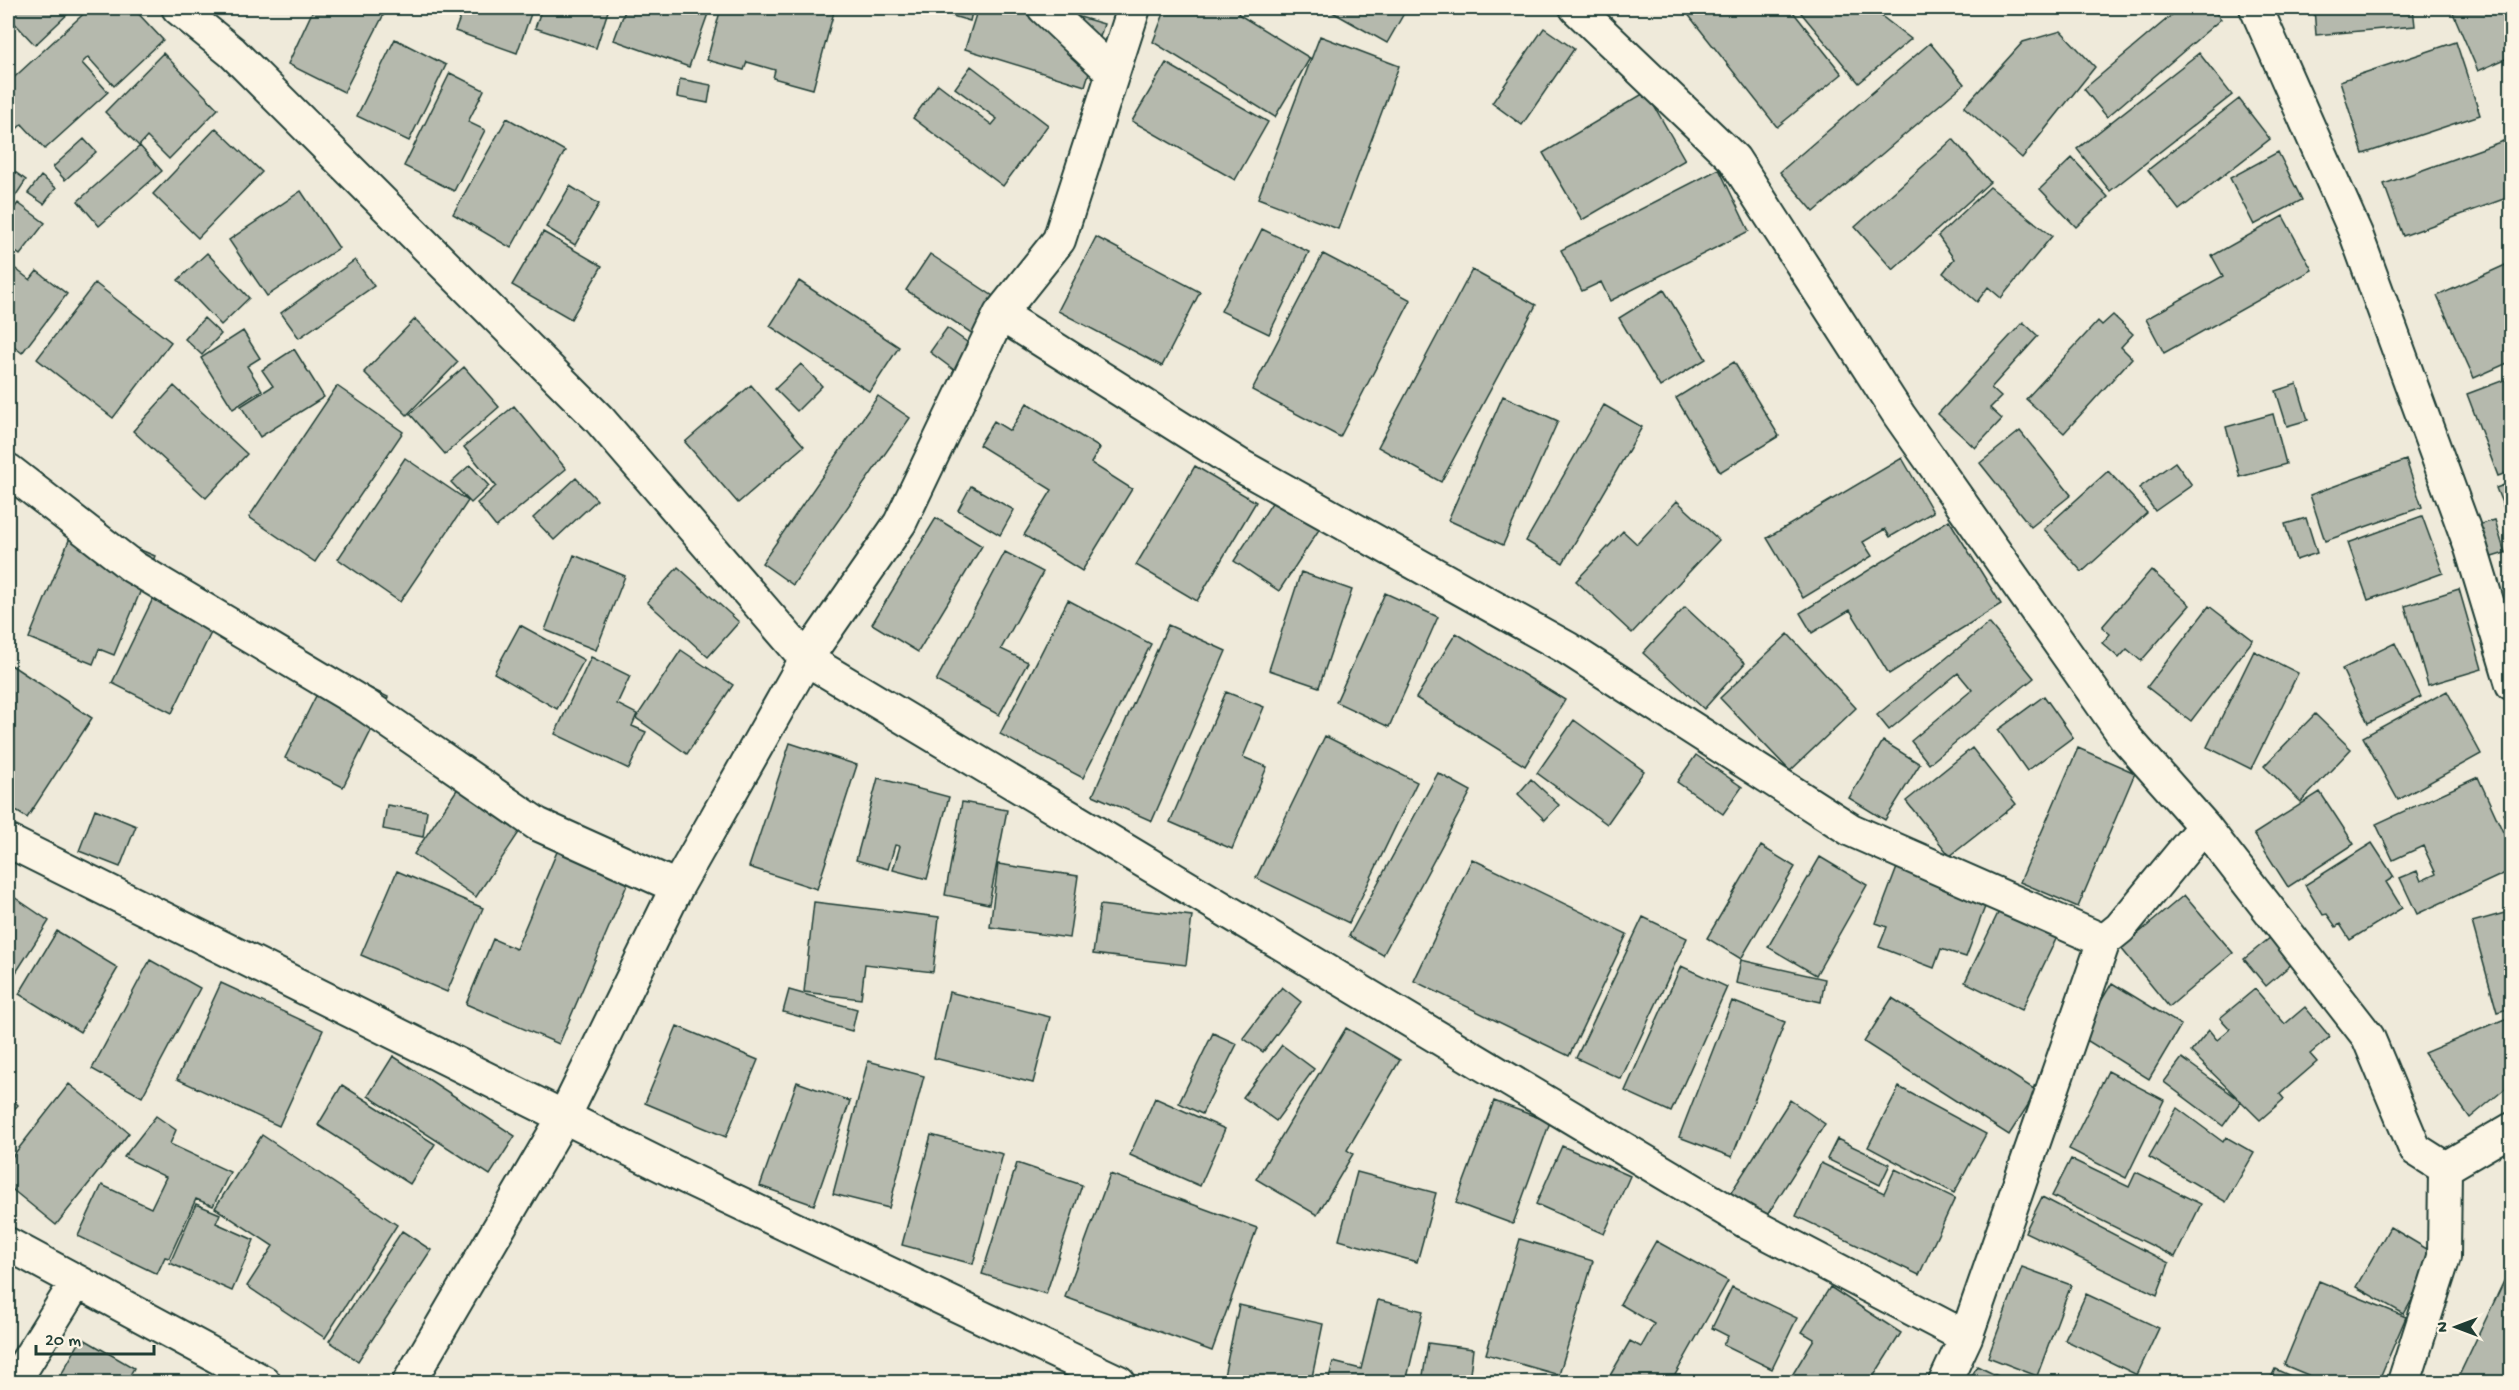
<svg xmlns="http://www.w3.org/2000/svg" width="2519" height="1390" font-family="'Gochi Hand',sans-serif">
<rect width="100%" height="100%" fill="#efeada"/>
<filter id="ink" filterUnits="userSpaceOnUse"><feTurbulence type="fractalNoise" baseFrequency=".0167" numOctaves="2"/><feDisplacementMap in="SourceGraphic" scale="12" xChannelSelector="R" yChannelSelector="G"/><feConvolveMatrix kernelMatrix="1 2 1 2 8 2 1 2 1" color-interpolation-filters="sRGB"/></filter>
<g filter="url(#ink)">
<path fill="#b5b9ad" stroke="#1f3d34" stroke-width="1.5" d="M17,8H74L35,45L8,16Z
M90,8H133L163,40L114,86L88,57L82,63L108,92L45,149L22,124L8,137V83Z
M314,8H387L344,92L288,64Z
M464,8H533L517,53L455,31Z
M542,8H609L596,48L535,28Z
M626,8H710L689,67L614,40Z
M721,8H835L813,89L773,78L775,70L747,62L744,70L707,60Z
M944,8H973L970,21L942,13Z
M978,8H1049L1104,24L1085,86L965,49Z
M1166,8H1242L1238,14L1310,58L1275,117L1153,42Z
M1328,8H1407L1387,43L1327,9Z
M1683,8H1790L1842,74L1777,127Z
M1797,8H1871L1911,39L1859,83Z
M2180,8H2211L2221,19L2107,117L2084,89Z
M2314,8H2413L2415,26L2316,35Z
M2464,8H2512V56L2478,71L2453,13Z
M1544,28L1574,49L1522,125L1492,103Z
M2061,31L2095,67L2022,158L1964,107L2023,42Z
M1320,36L1399,66L1338,229L1258,198Z
M395,39L446,65L409,141L357,116Z
M2456,42L2480,115L2363,154L2340,81Z
M1930,43L1964,84L1814,212L1780,172Z
M163,53L218,109L169,159L147,137L139,146L105,112Z
M2199,53L2232,95L2110,191L2077,149Z
M1166,63L1268,122L1235,180L1132,121Z
M971,66L1048,125L1003,186L913,118L938,84L992,125L997,119L955,88Z
M450,73L484,90L468,122L485,130L454,191L404,166Z
M680,79L711,85L708,103L677,97Z
M1646,92L1685,160L1582,220L1543,153Z
M2239,99L2270,139L2179,210L2148,170Z
M507,118L565,151L511,248L453,214Z
M216,128L262,172L198,238L153,194Z
M84,139L96,152L65,180L53,167Z
M1953,139L1990,182L1893,270L1855,227Z
M2503,141L2512,163V196L2403,236L2384,184Z
M140,146L162,171L99,226L78,201Z
M2278,152L2302,200L2254,225L2230,178Z
M2072,158L2108,197L2076,227L2040,189Z
M8,167L26,180L8,207Z
M1719,169L1749,231L1610,301L1601,282L1582,291L1561,250Z
M41,176L56,188L44,204L28,193Z
M570,186L599,204L575,245L546,227Z
M1990,187L2052,236L2001,298L1988,287L1977,302L1943,273L1954,259L1938,236Z
M301,191L339,248L267,296L229,240Z
M18,203L45,223L20,255L8,246V217Z
M2283,216L2312,270L2164,353L2146,319L2223,276L2212,256Z
M1262,229L1309,252L1269,334L1221,311Z
M543,232L602,266L571,319L512,285Z
M1096,237L1200,292L1162,366L1058,311Z
M207,253L249,298L221,325L178,280Z
M930,254L1002,302L979,338L906,290Z
M1323,254L1411,300L1340,437L1252,390Z
M355,260L374,286L299,338L281,313Z
M2512,262V361L2474,378L2437,296Z
M8,263L30,280L37,271L67,294L22,353L8,342Z
M1472,270L1536,305L1441,482L1378,447Z
M799,281L899,347L870,392L770,326Z
M95,283L171,342L113,418L37,359Z
M1664,290L1706,359L1660,387L1619,318Z
M2113,315L2133,334L2121,347L2132,358L2064,433L2026,399L2098,321L2102,325Z
M204,318L221,334L202,355L185,339Z
M415,319L458,362L407,415L364,372Z
M2023,322L2038,336L1991,388L2001,397L1990,408L2002,419L1975,448L1938,414Z
M947,328L971,345L954,370L930,352Z
M243,331L260,358L247,366L262,390L233,409L201,358Z
M294,349L324,397L260,437L241,406L273,386L262,370Z
M1734,362L1779,436L1720,472L1676,398Z
M801,364L822,386L797,411L775,389Z
M464,367L499,407L445,454L410,414Z
M2512,377V471L2498,476L2467,394Z
M2297,384L2308,420L2287,426L2276,391Z
M751,385L804,446L738,503L685,442Z
M174,386L247,454L206,498L133,431Z
M337,386L403,432L315,562L249,517Z
M878,396L910,418L793,585L762,563Z
M1503,396L1558,421L1503,545L1448,520Z
M1027,403L1100,448L1091,463L1132,489L1082,571L1024,535L1052,490L979,445L994,421L1010,431Z
M1604,405L1642,427L1563,563L1526,541Z
M514,406L566,469L496,527L477,503L496,486L464,447Z
M2273,414L2286,464L2240,477L2226,427Z
M2020,431L2071,495L2031,527L1980,463Z
M405,458L468,501L400,602L338,559Z
M1902,458L1933,512L1890,537L1885,529L1863,542L1872,556L1803,598L1767,538Z
M2406,460L2422,507L2325,541L2310,495Z
M2175,462L2192,485L2155,511L2139,488Z
M470,465L489,486L471,503L451,482Z
M1195,466L1256,502L1197,601L1136,565Z
M2108,471L2147,513L2082,572L2044,529Z
M576,478L597,500L554,540L533,518Z
M2512,482V528L2496,488Z
M971,486L1014,510L1000,535L958,510Z
M1279,492L1324,522L1279,591L1234,561Z
M1677,501L1719,540L1632,633L1576,581L1623,531L1637,544Z
M2422,516L2443,573L2368,600L2348,543Z
M936,518L982,546L918,652L872,624Z
M2306,518L2317,553L2296,560L2285,524Z
M1949,520L2001,604L1889,674L1850,610L1812,633L1800,613Z
M2495,520L2505,553L2482,560L2471,527Z
M76,523L155,556L114,655L99,649L93,664L29,638Z
M1005,552L1043,572L1001,649L1028,662L999,715L936,681Z
M574,555L625,576L596,650L545,630Z
M678,567L739,622L708,657L647,602Z
M2151,570L2190,605L2141,661L2127,649L2119,658L2102,643L2110,634L2102,627Z
M1301,572L1352,590L1319,687L1269,670Z
M164,576L224,606L172,713L112,683Z
M2459,589L2482,669L2428,685L2405,606Z
M1385,593L1438,617L1389,727L1336,702Z
M1068,600L1151,644L1083,778L1000,734Z
M2209,606L2253,640L2191,721L2147,687Z
M1685,607L1745,663L1704,709L1643,653Z
M1989,623L2034,678L1929,764L1911,741L1972,690L1958,673L1889,730L1877,715Z
M520,625L584,660L557,709L494,673Z
M1168,625L1226,651L1152,821L1093,795Z
M1456,633L1565,700L1525,766L1416,698Z
M1788,634L1856,708L1790,771L1720,698Z
M2395,643L2421,697L2368,723L2342,669Z
M681,650L733,685L687,754L636,718Z
M2254,651L2298,673L2251,769L2207,747Z
M591,657L630,676L617,704L637,714L632,726L646,732L629,769L555,734Z
M8,663L92,718L27,818L8,806Z
M330,668L388,697L343,787L285,758Z
M2447,691L2481,754L2398,800L2363,737Z
M1226,692L1264,707L1243,757L1267,767L1232,849L1170,822Z
M2044,696L2073,737L2027,771L1998,730Z
M2315,714L2351,749L2301,802L2264,766Z
M1574,720L1644,771L1607,824L1537,773Z
M1325,736L1417,782L1349,923L1256,878Z
M1883,741L1920,764L1885,820L1849,798Z
M790,743L857,765L817,889L749,867Z
M1972,748L2016,804L1950,856L1906,801Z
M2078,748L2135,773L2078,907L2020,882Z
M1696,755L1742,787L1723,814L1677,782Z
M1438,773L1471,791L1383,955L1349,936Z
M2478,777L2512,852V870L2417,914L2400,878L2417,871L2421,881L2436,874L2423,846L2393,860L2376,824Z
M878,778L949,797L927,879L893,870L900,846L895,845L888,869L856,860Z
M1531,779L1559,805L1545,820L1518,794Z
M458,788L520,831L476,897L414,854Z
M2320,792L2354,844L2288,887L2254,834Z
M962,802L1007,810L989,904L945,895Z
M387,805L427,811L423,837L383,829Z
M95,809L136,826L120,867L79,851Z
M2512,811V833L2503,814Z
M2372,843L2394,877L2386,882L2402,908L2350,940L2340,924L2336,927L2327,914L2323,915L2305,885Z
M1761,846L1795,867L1741,959L1707,938Z
M559,847L630,878L559,1044L466,1004L493,939L516,949Z
M1820,857L1867,885L1816,975L1768,947Z
M1472,859L1627,934L1569,1056L1414,981Z
M998,864L1078,876L1069,938L990,927Z
M1898,865L1988,899L1966,957L1941,949L1934,968L1879,947L1887,927L1876,923Z
M397,871L483,908L447,992L361,955Z
M8,893L49,921L8,985Z
M2184,895L2233,953L2169,1007L2121,948Z
M814,902L939,917L933,972L865,964L861,999L804,992Z
M1100,905L1192,916L1186,965L1093,954Z
M2000,909L2057,937L2022,1010L1965,982Z
M2512,911V1008L2497,1012L2472,922Z
M1643,917L1687,938L1621,1079L1576,1058Z
M57,931L118,968L80,1032L19,994Z
M2271,937L2293,963L2266,986L2244,959Z
M150,960L200,988L142,1097L92,1069Z
M1741,960L1825,979L1821,1002L1736,983Z
M1681,966L1727,987L1671,1112L1625,1091Z
M221,983L323,1030L279,1126L177,1079Z
M2112,983L2181,1025L2149,1079L2080,1036Z
M1282,987L1301,1002L1263,1052L1243,1038Z
M2255,989L2285,1024L2305,1007L2330,1037L2310,1054L2317,1062L2280,1094L2284,1099L2260,1120L2191,1052L2209,1030L2217,1040L2230,1029L2220,1018Z
M789,990L857,1009L852,1031L783,1012Z
M949,992L1050,1017L1033,1083L934,1058Z
M1892,998L2037,1091L2009,1135L1864,1042Z
M1732,1001L1785,1022L1732,1157L1679,1137Z
M2512,1016V1083L2470,1118L2424,1053Z
M677,1026L758,1060L726,1137L645,1103Z
M1346,1028L1400,1060L1347,1150L1353,1154L1317,1215L1256,1179Z
M1213,1033L1237,1044L1202,1114L1179,1103Z
M1282,1045L1314,1069L1276,1121L1243,1097Z
M393,1056L515,1136L490,1175L368,1096Z
M2182,1058L2241,1101L2223,1126L2164,1082Z
M868,1061L924,1076L889,1208L833,1194Z
M2108,1071L2164,1100L2126,1178L2069,1149Z
M797,1082L850,1101L814,1205L760,1186Z
M69,1084L129,1133L56,1225L8,1186V1162Z
M342,1085L435,1144L410,1184L318,1125Z
M1899,1087L1986,1134L1954,1193L1868,1147Z
M8,1095L18,1105L8,1116Z
M1155,1098L1225,1129L1200,1186L1130,1155Z
M1790,1100L1825,1124L1766,1217L1730,1194Z
M1494,1101L1550,1122L1513,1224L1456,1203Z
M2177,1108L2223,1142L2226,1137L2254,1153L2226,1202L2149,1157Z
M156,1116L176,1130L170,1144L230,1172L213,1206L196,1199L169,1258L165,1257L157,1274L78,1236L102,1185L151,1208L166,1177L124,1157Z
M262,1135L397,1225L325,1338L247,1286L273,1246L215,1208Z
M931,1135L1003,1154L973,1264L902,1245Z
M1837,1139L1890,1164L1880,1185L1827,1159Z
M1562,1146L1630,1176L1604,1234L1536,1204Z
M2071,1159L2129,1187L2136,1172L2201,1204L2175,1257L2052,1196Z
M1017,1163L1082,1185L1046,1294L982,1274Z
M1821,1163L1884,1193L1895,1169L1955,1198L1919,1275L1796,1216Z
M1357,1172L1436,1193L1417,1262L1339,1240Z
M1110,1174L1257,1228L1212,1351L1065,1297Z
M2042,1197L2169,1263L2157,1295L2025,1232Z
M196,1204L220,1214L216,1223L254,1240L232,1291L170,1263Z
M2390,1227L2437,1255L2404,1314L2356,1287Z
M402,1231L431,1250L358,1361L329,1341Z
M1520,1239L1593,1261L1559,1375L1486,1354Z
M1656,1241L1728,1281L1671,1382H1614L1608,1379L1630,1341L1641,1347L1654,1324L1620,1304Z
M2022,1267L2071,1285L2037,1376L1988,1357Z
M2319,1281L2406,1317L2378,1382H2325L2284,1365Z
M2504,1281L2512,1285V1380L2510,1382H2456Z
M1732,1287L1797,1318L1772,1369L1723,1345L1728,1336L1712,1328Z
M1830,1287L1901,1333L1870,1382H1788L1814,1339L1802,1332Z
M2086,1294L2159,1328L2137,1375L2065,1340Z
M1378,1300L1423,1311L1406,1382H1328L1333,1362L1361,1369Z
M1239,1305L1323,1324L1311,1382H1254L1224,1376Z
M82,1338L134,1368L126,1382H57Z
M1428,1343L1473,1349L1469,1382H1422Z
M1977,1366L2010,1382H1969Z
M2275,1369L2304,1382H2269Z"/>
<g fill="none" stroke-linecap="round" stroke-linejoin="round">
<g stroke="#1f3d34" stroke-width="36">
<path id="street" d="M178,8L232,52L599,419L806,659L1748,1223L1966,1337
M1044,8L1113,73
M1576,8L1734,159L1899,415L2125,737L2204,826L2368,1037L2415,1149L2445,1168L2444,1257L2404,1382
M2256,8L2356,234L2471,548L2512,684
M1000,314L1241,466L1567,648L1851,830L2104,941
M8,470L133,567L365,705L537,824L677,887
M8,841L687,1178L1119,1382
M2445,1168L2512,1129
M8,1244L264,1382
M14,1382L77,1281
M409,1382L565,1115L677,887L806,659L900,523L1000,314L1059,240L1134,8
M1945,1382L1966,1337L2104,941L2120,928L2204,826"/>
</g>
<use href="#street" stroke="#fcf5e5" stroke-width="32"/>
</g>
</g>
<rect width="2519" height="1390" fill="none" stroke="#fcf5e5" stroke-width="30"/>
<rect x="15" y="15" width="2489" height="1360" fill="none" stroke="#1f3d34" stroke-width="2" filter="url(#ink)"/>
<g transform="translate(2456 1327) rotate(270)" stroke="#fcf5e5" stroke-width="4.5" paint-order="stroke">
<path d="M0-4.5L10 22L0 15L-10 22Z" fill="#1f3d34"/>
<text y="-9" font-size="16" font-weight="bold" text-anchor="middle" fill="#1f3d34">N</text>
</g>
<path d="M36 1345v9h118v-9" fill="none" stroke="#1f3d34" stroke-width="3"/>
<text x="45" y="1345" font-size="18" fill="#1f3d34" stroke="#fcf5e5" stroke-width="4.5" paint-order="stroke">20 m</text>
</svg>
